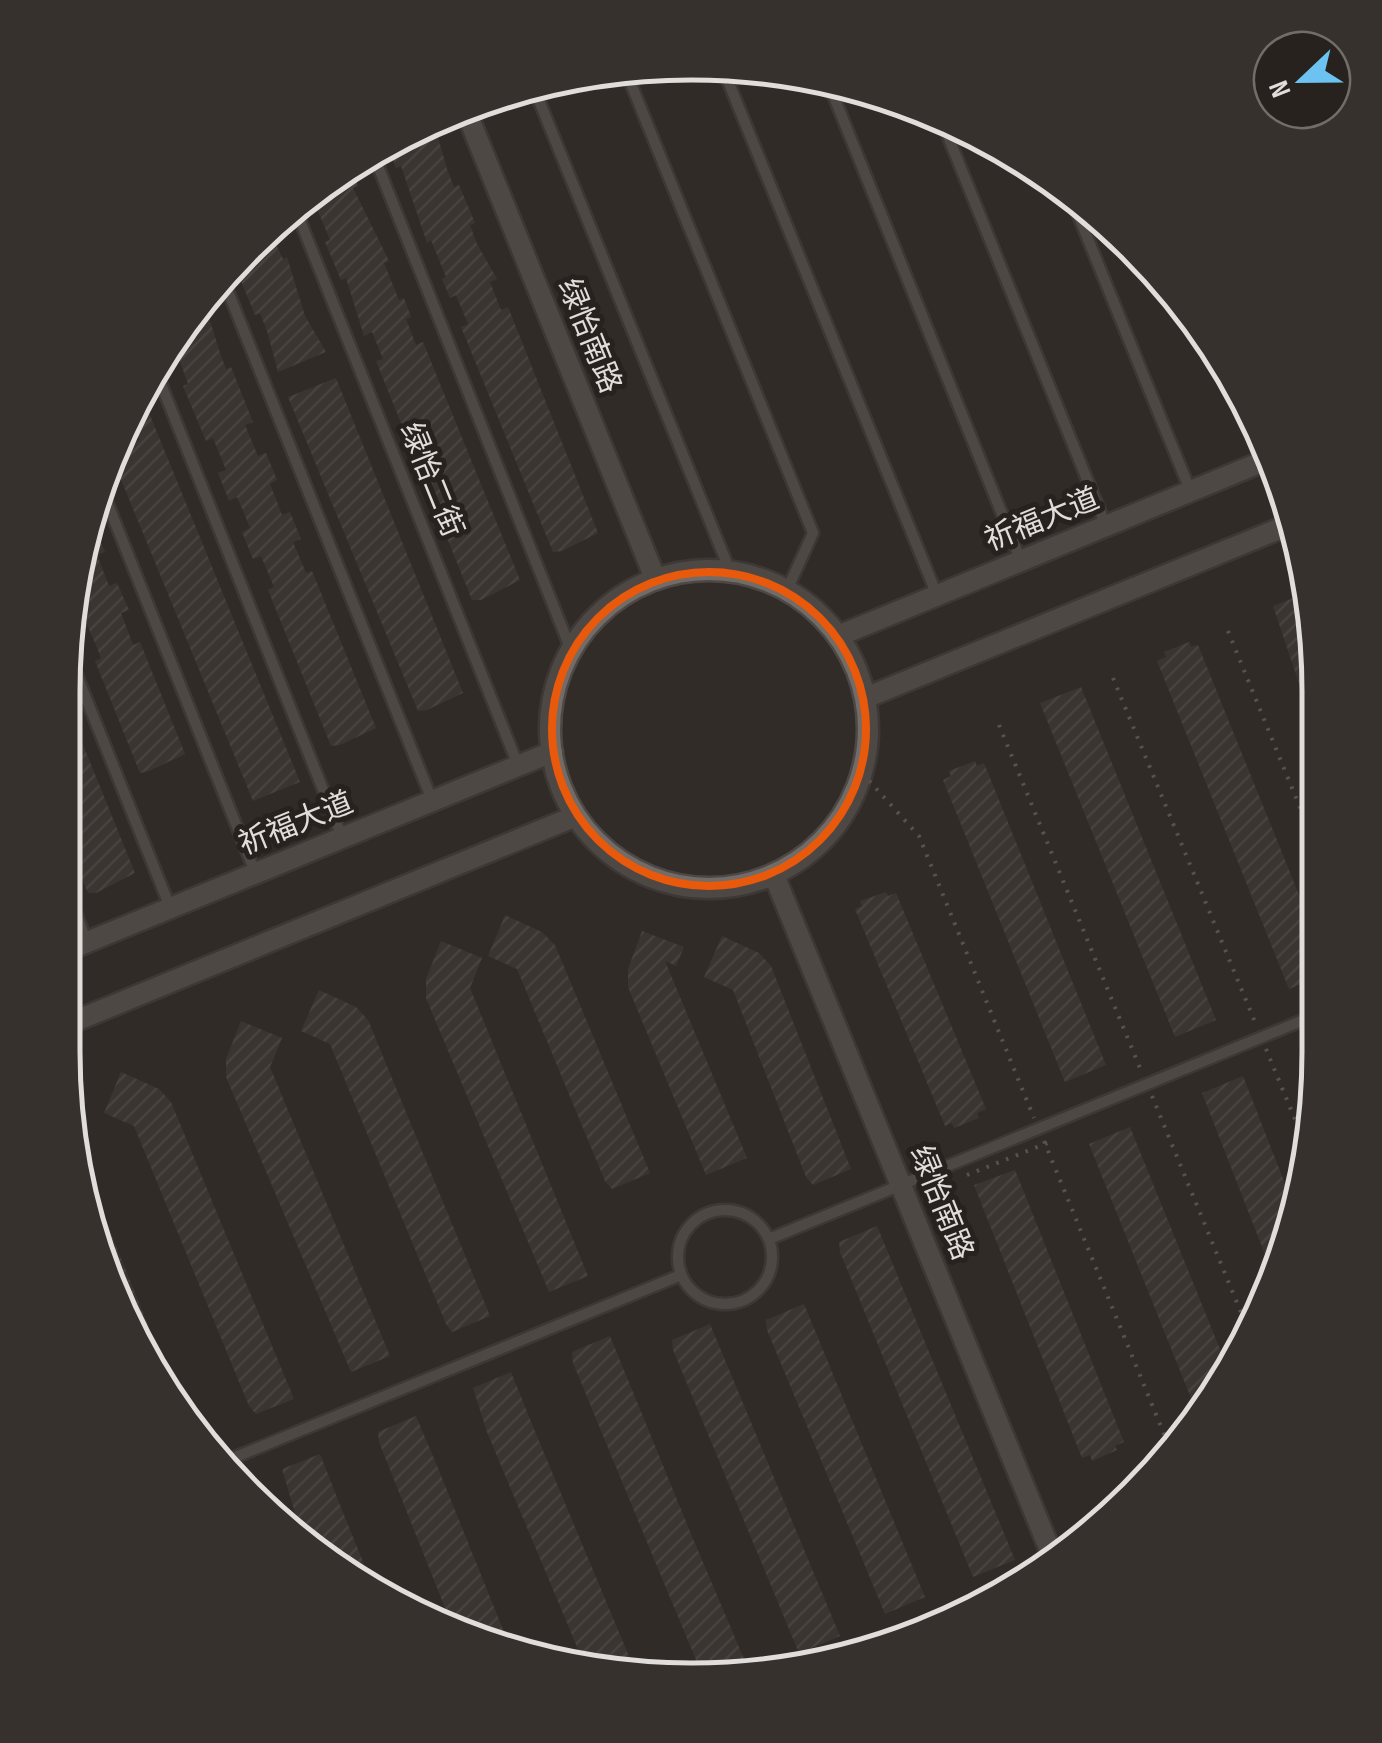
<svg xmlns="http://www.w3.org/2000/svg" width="1382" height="1743" font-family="'Sofia Sans Condensed','Noto Sans SC',sans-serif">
<defs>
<pattern id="building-hatch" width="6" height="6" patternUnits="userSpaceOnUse" patternTransform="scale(2.5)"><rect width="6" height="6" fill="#47423e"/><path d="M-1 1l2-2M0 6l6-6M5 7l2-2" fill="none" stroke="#615d59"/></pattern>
</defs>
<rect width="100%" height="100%" fill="#312c28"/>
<path fill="url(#building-hatch)" d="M436,130L447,169L454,187L459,185L475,223L470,225L477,244L497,279L490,282L501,310L508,307L598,533L562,551L553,552L461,327L468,324L456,295L450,298L442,279L446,277L431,240L427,243L401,166L396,168L389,149Z
M351,168L358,186L353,188L389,261L384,263L399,300L404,298L411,317L406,319L416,345L423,342L520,580L481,600H472L376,361L383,359L372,332L364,336L346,278L341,280L325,242L330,240L313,199Z
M266,238H273L283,259L287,257L305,316L326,352L278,372L267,331L260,313L255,315L234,264Z
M204,301L219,350L226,369L231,367L253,422L245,425L258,456L266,453L277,480L270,484L282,515L290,512L301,539L293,542L306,573L312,571L376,728L340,745L331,746L268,590L274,587L261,556L253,559L242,532L250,528L244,513L237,497L229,501L218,473L226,470L213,438L206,441L183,386L188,384L176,350Z
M336,378L463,693L427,710L418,711L288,397Z
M145,403L300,782L253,801L113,460L119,448L140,440L133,424Z
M90,517L105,552L97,555L109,586L117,583L129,610L121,613L133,645L140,642L185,754L149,771L140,773L95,661L101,658L95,643L88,627L81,630L72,609Z
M1306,593L1318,649L1316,734L1273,606Z
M1189,642L1191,647L1198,645L1312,927L1311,980L1289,989L1157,661L1166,657L1164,652Z
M1081,687L1216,1020L1175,1037L1040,703Z
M64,698L135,873L96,893H88L63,832Z
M975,761L977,766L984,763L1106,1065L1065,1082L943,780L951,776L949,771Z
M886,892L888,896L896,893L986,1109L977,1113L979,1118L954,1128L952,1123L945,1126L855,909L862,906L860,901Z
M505,915L542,932L555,945L650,1173L612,1189L605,1181L517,969L488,956Z
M642,931L684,947L676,966L665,961L747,1158L706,1175L628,987V969Z
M722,936L759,953L771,966L851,1169L813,1185L806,1177L733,990L704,977Z
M441,941L482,958L470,988L588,1276L549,1292L426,998V979Z
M319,990L356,1007L368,1020L490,1316L452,1332L446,1324L330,1044L301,1031Z
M241,1021L282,1038L270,1067L390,1356L351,1372L226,1077V1059Z
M121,1072L159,1089L171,1102L294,1399L256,1414L249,1406L134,1126L104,1113Z
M1243,1076L1296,1212L1275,1280L1202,1093Z
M1130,1127L1228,1369L1199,1418L1089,1144Z
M83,1165L179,1401L175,1403L146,1366L84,1214L78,1166Z
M1015,1170L1124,1442L1115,1446L1117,1450L1092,1461L1090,1455L1082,1458L974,1185Z
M877,1226L1015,1560L973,1577L840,1252L839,1242Z
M804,1304L925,1597L885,1614L767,1330L766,1320Z
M710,1324L840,1636L799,1653L673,1350L672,1340Z
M610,1336L691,1534L750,1673L704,1679L649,1547L573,1363L572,1352Z
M511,1372L534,1429L636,1673L585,1666L487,1432L473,1388Z
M416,1416L440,1473L512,1652L453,1628L379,1442L378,1432Z
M320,1454L342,1510L377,1596L308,1543L295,1513L282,1469Z"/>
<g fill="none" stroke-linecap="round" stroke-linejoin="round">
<g stroke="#4d4845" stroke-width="15">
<path id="service" d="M625,69L813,533L787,590
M726,76L937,595
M828,82L1021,561
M536,93L730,571
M945,129L1106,526
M372,151L571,650
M1068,190L1190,490
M297,213L518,765
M221,274L432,800
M159,379L342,837
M99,482L255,872
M65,646L170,907
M63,881L87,942
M678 1257a47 47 0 1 1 94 0a47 47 0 1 1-94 0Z
M769,1239L1311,1017
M221,1463L681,1275"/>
</g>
<g stroke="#4d4845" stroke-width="25">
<path id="minor" d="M468,116L655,578
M550 729a159 159 0 1 1 318 0a159 159 0 1 1-318 0Z
M838,636L1269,459
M865,698L1296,522
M774,875L1052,1555
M63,952L552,752
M63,1026L576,816"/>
</g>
<path stroke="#85817e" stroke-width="4" stroke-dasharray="2.5 8" stroke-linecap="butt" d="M1228,631L1314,842
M1113,678L1257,1027
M999,725L1142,1073
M862,773L919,836L1034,1118
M1266,1049L1308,1151
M1152,1096L1249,1332
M1044,1141L1171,1451
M967,1175L1050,1142"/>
<use href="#service" stroke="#726c68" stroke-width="10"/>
<use href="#minor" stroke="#726c68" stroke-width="20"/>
</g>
<path d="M0 0H1382V1743H0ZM552 729a157 157 0 1 1 314 0a157 157 0 1 1-314 0Z" fill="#312c28" fill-opacity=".55" fill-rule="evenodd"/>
<path fill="none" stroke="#e8590c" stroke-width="8" stroke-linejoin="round" d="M552 729a157 157 0 1 1 314 0a157 157 0 1 1-314 0Z"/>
<g text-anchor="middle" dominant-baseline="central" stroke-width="10" stroke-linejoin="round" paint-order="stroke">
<g font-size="30" fill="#e0ddda" stroke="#27221e">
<text transform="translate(589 336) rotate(68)">绿怡南路</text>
<text transform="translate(431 480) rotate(68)">绿怡二街</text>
<text transform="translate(1042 520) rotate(-22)">祈福大道</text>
<text transform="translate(296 824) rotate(-22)">祈福大道</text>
<text transform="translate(941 1203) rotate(68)">绿怡南路</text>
</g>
</g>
<path d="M0 0H1382V1743H0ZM691 80H691A611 611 0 0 1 1302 691V1052A611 611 0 0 1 691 1663H691A611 611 0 0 1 80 1052V691A611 611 0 0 1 691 80Z" fill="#36312d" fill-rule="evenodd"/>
<path fill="none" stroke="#e0ddda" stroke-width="5" d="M691 80H691A611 611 0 0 1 1302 691V1052A611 611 0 0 1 691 1663H691A611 611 0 0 1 80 1052V691A611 611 0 0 1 691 80Z"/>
<g transform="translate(1302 80) rotate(248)"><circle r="48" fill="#27221e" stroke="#716d69" stroke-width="2.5"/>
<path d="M0-8L18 38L0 25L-18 38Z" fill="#6cc3f2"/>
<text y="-15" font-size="28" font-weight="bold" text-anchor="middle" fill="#e0ddda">N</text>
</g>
</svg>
